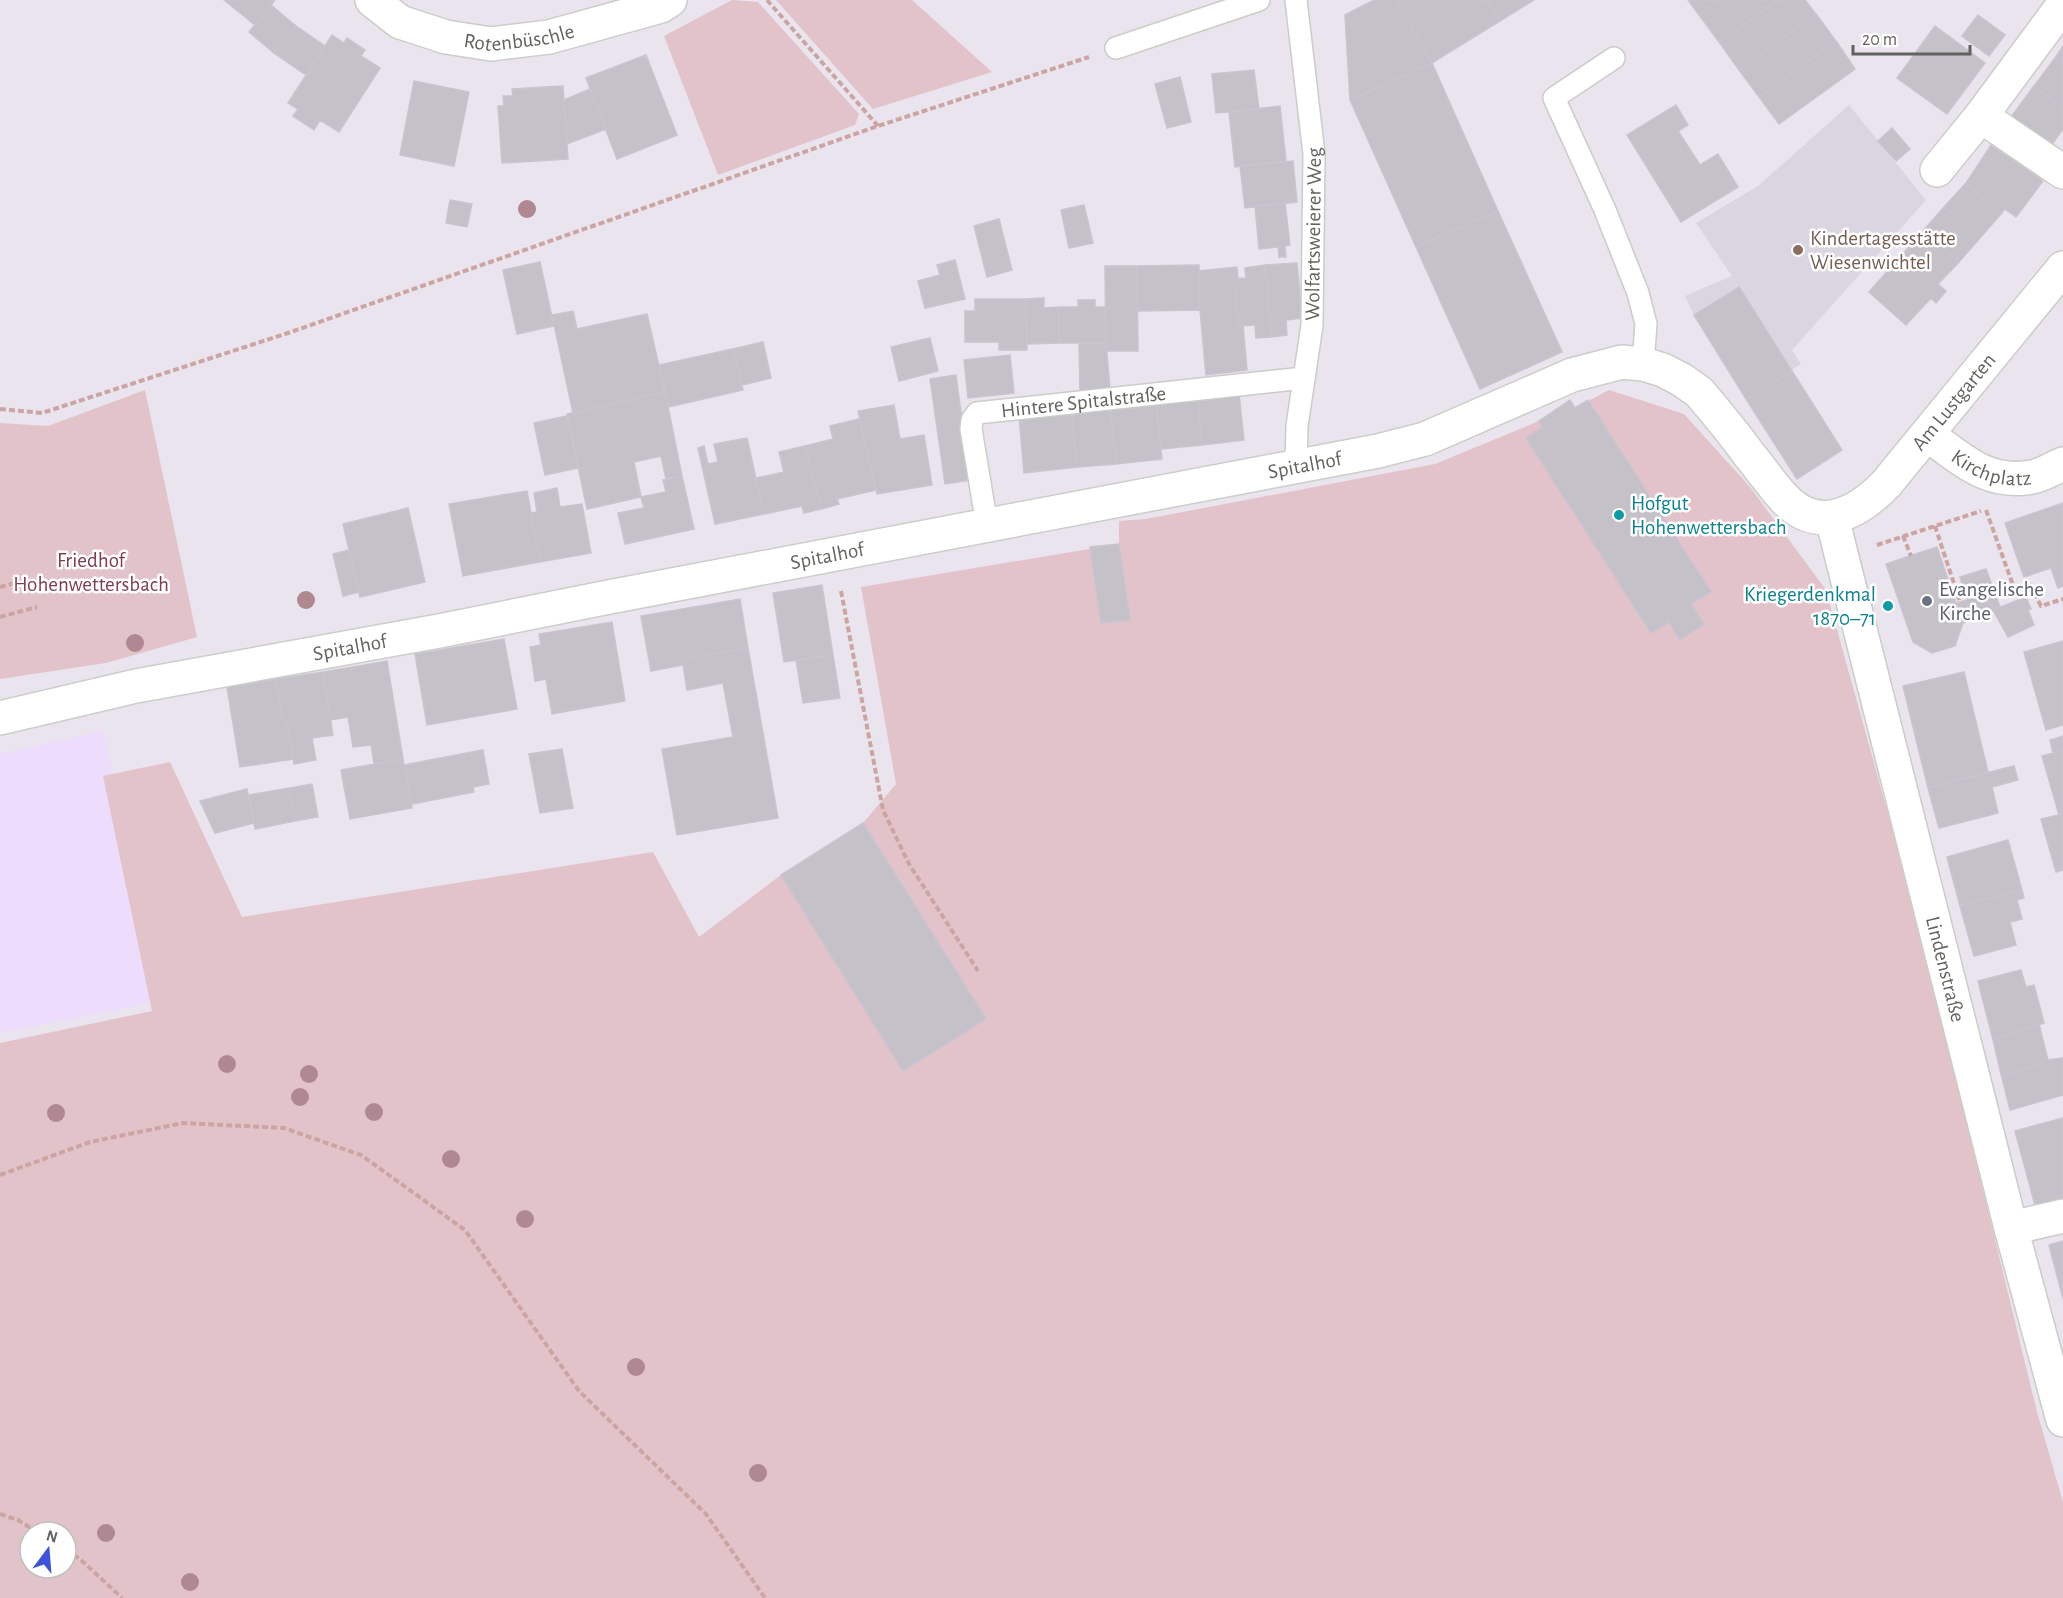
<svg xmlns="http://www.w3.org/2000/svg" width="2063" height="1598" font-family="'Alegreya Sans',sans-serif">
<rect width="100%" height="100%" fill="#e9e4ed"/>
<path fill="#eddcfb" d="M103,731L166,1000L0,1033V754Z"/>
<path fill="#dbd5e0" d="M1849,105L1926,200L1792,350L1801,364L1746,399L1694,315L1685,296L1732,276L1696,223L1758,186Z"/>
<path fill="#e3c3ca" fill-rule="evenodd" d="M732,0L758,2L859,114L855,125L718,175L664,36Z
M776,0H912L992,72L873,109Z
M145,390L197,637L106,663L0,679V423L48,426Z
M1609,390L1684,414L1750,487L1826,590L1914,907L2037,1412L2063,1502V1598H0V1043L152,1011L103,776L170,762L242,917L653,852L699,937L781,875L863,823L896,784L861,587L1119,544V521L1146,519L1435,464L1539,421L1570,400L1575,408ZM30,1532H66V1568H30Z"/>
<path fill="#c4c1c9" stroke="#cac3d1" stroke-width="1.5" d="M224,0H275L255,25Z
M1374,0H1396L1432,63L1350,100L1345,15Z
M1396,0H1487L1500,21L1432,63Z
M1487,0H1534L1500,21Z
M1688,0H1720L1699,15Z
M1720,0H1778L1719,42L1699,15Z
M1778,0H1805L1816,14L1739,70L1719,42Z
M271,5L296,26L274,53L249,32Z
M1816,14L1836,41L1759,97L1739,70Z
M1978,15L2005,35L1989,56L1962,36Z
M296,26L325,46L306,75L274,53Z
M1935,26L1985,63L1947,114L1897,78Z
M332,35L344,43L347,38L365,50L361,56L380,68L339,132L320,120L314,130L293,116L298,109L288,103Z
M1836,41L1855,69L1779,124L1759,97Z
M2063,46V63L2055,58Z
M646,55L677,135L617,159L586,78Z
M2055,58L2063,63V107L2034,86Z
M1432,63L1498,211L1416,247L1350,100Z
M1254,70L1259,109L1216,113L1212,74Z
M1180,77L1191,122L1167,128L1155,84Z
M414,81L469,92L454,166L400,155Z
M563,86L568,159L502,163L498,106H504L503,96H513L512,89Z
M2034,86L2063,107V129L2048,150L2008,121Z
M590,89L606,129L567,144L564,100Z
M1676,105L1688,125L1678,131L1700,165L1718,154L1738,187L1681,222L1627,135Z
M1280,106L1286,161L1235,167L1229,112Z
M1892,128L1910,149L1896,161L1878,141Z
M1991,145L2043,181L2016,217L2005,209L2001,214L1966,183Z
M1293,161L1297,202L1245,208L1240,166Z
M1966,183L2001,214L1980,238L1944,207Z
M450,200L472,204L467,227L446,223Z
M1285,203L1290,245L1285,246L1286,257H1279L1278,247L1259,249L1255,206Z
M1084,205L1093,243L1069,248L1061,210Z
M1944,207L1980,238L1959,262L1923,231Z
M1498,211L1562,352L1480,389L1416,247Z
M999,219L1012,270L987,277L974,226Z
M1923,231L1959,262L1938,284L1946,291L1936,303L1931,298L1906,325L1869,292Z
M955,260L965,299L925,308L918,281L940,275L937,265Z
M540,262L554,326L517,334L503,270Z
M1297,263L1302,318L1286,320L1287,335L1272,337L1265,265Z
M1199,265L1200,310L1137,311V266Z
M1265,265L1272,337L1256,338L1255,325L1239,326L1234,279L1246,278L1245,268Z
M1105,266H1137L1138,351H1106Z
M1237,267L1238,279H1234L1239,326L1243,325L1247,370L1206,375L1200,310L1199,271Z
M1739,287L1792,371L1746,399L1694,315Z
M1044,298V308L1059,307V343L1027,344L1026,299Z
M975,299H1026L1027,350H999V342H965V311H975Z
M1078,300H1095V307H1105L1106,343H1059V307H1078Z
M573,311L577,329L647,314L665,392L573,413L552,315Z
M930,338L938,371L899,381L891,347Z
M763,342L771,378L742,385L733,349Z
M1079,343H1106L1110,389L1080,391Z
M733,349L743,390L668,407L659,365Z
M1010,355L1014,393L968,398L964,360Z
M1792,371L1842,450L1797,479L1746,399Z
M956,375L970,480L945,484L930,379Z
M665,392L682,476L666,479L661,456L634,462L641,497L587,509L567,414Z
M1239,394L1244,440L1202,445L1198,398Z
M1155,398L1162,459L1116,464L1110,403Z
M1198,398L1202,445L1161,449L1156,403Z
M1570,400L1575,408L1588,400L1711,592L1691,604L1704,624L1680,640L1669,622L1651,633L1526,438L1543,427L1539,421Z
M1110,403L1116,464L1077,467L1071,407Z
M894,405L900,439L924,435L932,485L877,494L858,411Z
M1071,410L1077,467L1024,473L1019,416Z
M567,416L578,468L545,475L534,423Z
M859,419L876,490L837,499L839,504L821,509L805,446L833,439L830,426Z
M747,438L764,514L715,524L698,448L704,446L708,464L718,462L714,444Z
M805,446L821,509L804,513L802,506L764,514L756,478L784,472L779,452Z
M682,476L694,529L625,544L618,513L644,508L641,497L666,492L663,480Z
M557,488L560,507L582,504L591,553L540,562L531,513L537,512L534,493Z
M527,491L540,562L463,576L449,504Z
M2063,503V586L2058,588L2051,568L2024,577L2005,523Z
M408,508L425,582L360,597L343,524Z
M1119,544L1130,620L1101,623L1090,547Z
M1937,547L1956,603L1967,600L1960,577L1986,569L2000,607L1963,623L1955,646L1932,653L1913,642L1886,564Z
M349,550L359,592L343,596L333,554Z
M822,585L833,655L784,662L773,593Z
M2026,597L2031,609L2028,610L2034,625L2008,637L1993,610Z
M740,599L748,648L682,659L683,665L651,671L641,616Z
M612,622L625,701L552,714L546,679L535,681L530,647L541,645L539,634Z
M504,639L517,709L427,725L415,654Z
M2063,641V725L2046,730L2024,652Z
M748,648L778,818L677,835L662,749L733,737L723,683L687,690L682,659Z
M833,655L840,698L803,703L796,660Z
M387,661L403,759L374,764L371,745L353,747L348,717L331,720L323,672Z
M323,672L333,735L312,738L316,760L294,764L287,722H283L276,679Z
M1964,672L1988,772L1928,788L1903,686Z
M276,679L283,722H287L293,759L240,767L227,687Z
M2063,736V750L2053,753L2050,740Z
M562,749L573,808L540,813L529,754Z
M483,750L489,784L473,787L474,792L412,804L404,765Z
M2063,750V814L2059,815L2042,756Z
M403,759L412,808L350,819L341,770Z
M2014,766L2018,780L1992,787L1998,813L1939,828L1928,788Z
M312,784L318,817L295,821L289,788Z
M289,788L295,821L255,829L249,795Z
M247,789L254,823L215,833L200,801Z
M2063,814V870L2056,872L2041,819Z
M863,823L986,1019L903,1071L781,875Z
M2008,840L2022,890L1960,906L1947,857Z
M2022,890L2024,898L2017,900L2022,919L2010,922L2016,945L1974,956L1960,906Z
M2021,970L2026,987L2034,985L2044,1023L1993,1040L1978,981Z
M2039,1024L2048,1060L2002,1078L1993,1040Z
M2063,1058V1095L2010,1110L2002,1078L2048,1060Z
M2063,1118V1202L2036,1209L2015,1131Z
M2063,1241V1299L2049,1245Z"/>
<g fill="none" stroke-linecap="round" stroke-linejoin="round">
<g stroke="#cbcdc7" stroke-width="24">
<g id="lane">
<path d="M1116,48L1259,0"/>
<path d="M1614,58L1554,98L1605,210L1638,293L1646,324L1643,364"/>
<path id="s1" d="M1296,467L1297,426L1312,325L1314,154L1296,0"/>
<path id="s2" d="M987,525L971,429L972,420L977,413L1304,378"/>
</g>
</g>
<g stroke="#cbcdc7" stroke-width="36">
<g id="street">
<path id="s3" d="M372,0L400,22L446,37L491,44L549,37L661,6L670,0"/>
<path d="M1981,116L2063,172"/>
<path d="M1937,170L1981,116L2063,5"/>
<path id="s4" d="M1927,434C1962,459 1986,485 2032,477C2043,475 2053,468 2063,464"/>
<path id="s5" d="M1832,518L2011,1228L2063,1420"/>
<path d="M2011,1228L2063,1216"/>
</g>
</g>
<g stroke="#cccfc8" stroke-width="36">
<g id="secondary">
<path id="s6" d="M0,718L136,686L439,631L609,597L1378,451L1425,439L1572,375L1622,362L1643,364L1663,370L1682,380L1699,392C1717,413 1735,435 1751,457C1762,470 1771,484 1783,497C1817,535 1857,514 1886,484L2063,268"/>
</g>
</g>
<path stroke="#cca5a2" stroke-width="4" stroke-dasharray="6 3" stroke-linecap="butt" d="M767,0L878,126
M0,409L42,413L285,334L878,126L1089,57
M1986,510L2014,588L2030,585L2041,606L2063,599
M1935,526L1960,602
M1903,536L1911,556
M1877,545L1981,511
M0,587L25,580
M841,591L883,810L909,864L978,971
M0,617L37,607
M0,1175L90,1142L183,1123L284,1128L361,1155L465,1230L579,1391L706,1514L765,1598
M0,1514L18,1520L37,1532
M66,1550L80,1559L122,1598"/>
<use href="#lane" stroke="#fff" stroke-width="21"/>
<use href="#street" stroke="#fff" stroke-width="33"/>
<use href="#secondary" stroke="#fff" stroke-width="33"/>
</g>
<g fill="#b08892">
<circle cx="527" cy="209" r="9"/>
<circle cx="306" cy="600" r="9"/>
<circle cx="135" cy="643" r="9"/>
<circle cx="227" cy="1064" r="9"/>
<circle cx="309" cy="1074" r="9"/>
<circle cx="300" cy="1097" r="9"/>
<circle cx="374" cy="1112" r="9"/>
<circle cx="56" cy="1113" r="9"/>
<circle cx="451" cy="1159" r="9"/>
<circle cx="525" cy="1219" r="9"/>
<circle cx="636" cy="1367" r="9"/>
<circle cx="758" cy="1473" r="9"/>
<circle cx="106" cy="1533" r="9"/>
<circle cx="190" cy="1582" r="9"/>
</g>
<circle fill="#8d6e63" stroke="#fff" stroke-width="2" cx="1798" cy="250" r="6"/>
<g fill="#0f9aa8" stroke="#fff" stroke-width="2">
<circle cx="1619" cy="515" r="6"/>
<circle cx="1888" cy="606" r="6"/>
</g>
<circle fill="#6b7280" stroke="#fff" stroke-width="2" cx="1927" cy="601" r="6"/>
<g text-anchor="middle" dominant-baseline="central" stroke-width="5" stroke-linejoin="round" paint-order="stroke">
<g font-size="21" fill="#61635c" stroke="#fff">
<text stroke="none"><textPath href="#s3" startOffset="158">Rotenbüschle</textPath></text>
<text stroke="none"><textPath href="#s1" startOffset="234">Wolfartsweierer Weg</textPath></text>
<text stroke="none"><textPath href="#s6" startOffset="2109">Am Lustgarten</textPath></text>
<text stroke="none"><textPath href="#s2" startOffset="222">Hintere Spitalstraße</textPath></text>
<text stroke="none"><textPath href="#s4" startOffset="75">Kirchplatz</textPath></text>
<text stroke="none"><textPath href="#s6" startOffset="1329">Spitalhof</textPath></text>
<text stroke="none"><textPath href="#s6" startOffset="843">Spitalhof</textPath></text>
<text stroke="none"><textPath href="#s6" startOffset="357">Spitalhof</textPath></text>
<text stroke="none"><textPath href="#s5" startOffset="465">Lindenstraße</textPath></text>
</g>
<g font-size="21" fill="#785e54" stroke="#fff" text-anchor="start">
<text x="1810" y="238">Kindertagesstätte<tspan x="1810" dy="24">Wiesenwichtel</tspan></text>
</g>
<g font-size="21" fill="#0d838f" stroke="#fff" text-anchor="start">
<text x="1631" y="503">Hofgut<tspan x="1631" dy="24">Hohenwettersbach</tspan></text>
<text x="1876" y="594" text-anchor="end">Kriegerdenkmal<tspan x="1876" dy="24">1870–71</tspan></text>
</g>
<g font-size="21" fill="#823d48" stroke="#fff">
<text x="91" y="560">Friedhof<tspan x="91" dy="24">Hohenwettersbach</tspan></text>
</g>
<g font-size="21" fill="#5b616d" stroke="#fff" text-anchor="start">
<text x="1939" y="589">Evangelische<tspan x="1939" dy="24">Kirche</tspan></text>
</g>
</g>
<g transform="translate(48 1550) rotate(16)"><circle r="28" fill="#ffffff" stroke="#c0c1be" stroke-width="1.5"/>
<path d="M0-4.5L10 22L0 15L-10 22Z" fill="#3d53da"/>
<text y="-9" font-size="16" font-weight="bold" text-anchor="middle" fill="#61635c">N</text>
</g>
<path d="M1853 45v9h117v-9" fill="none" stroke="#61635c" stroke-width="3"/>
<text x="1862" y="45" font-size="18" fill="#61635c" stroke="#ffffff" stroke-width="4.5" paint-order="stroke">20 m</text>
</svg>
